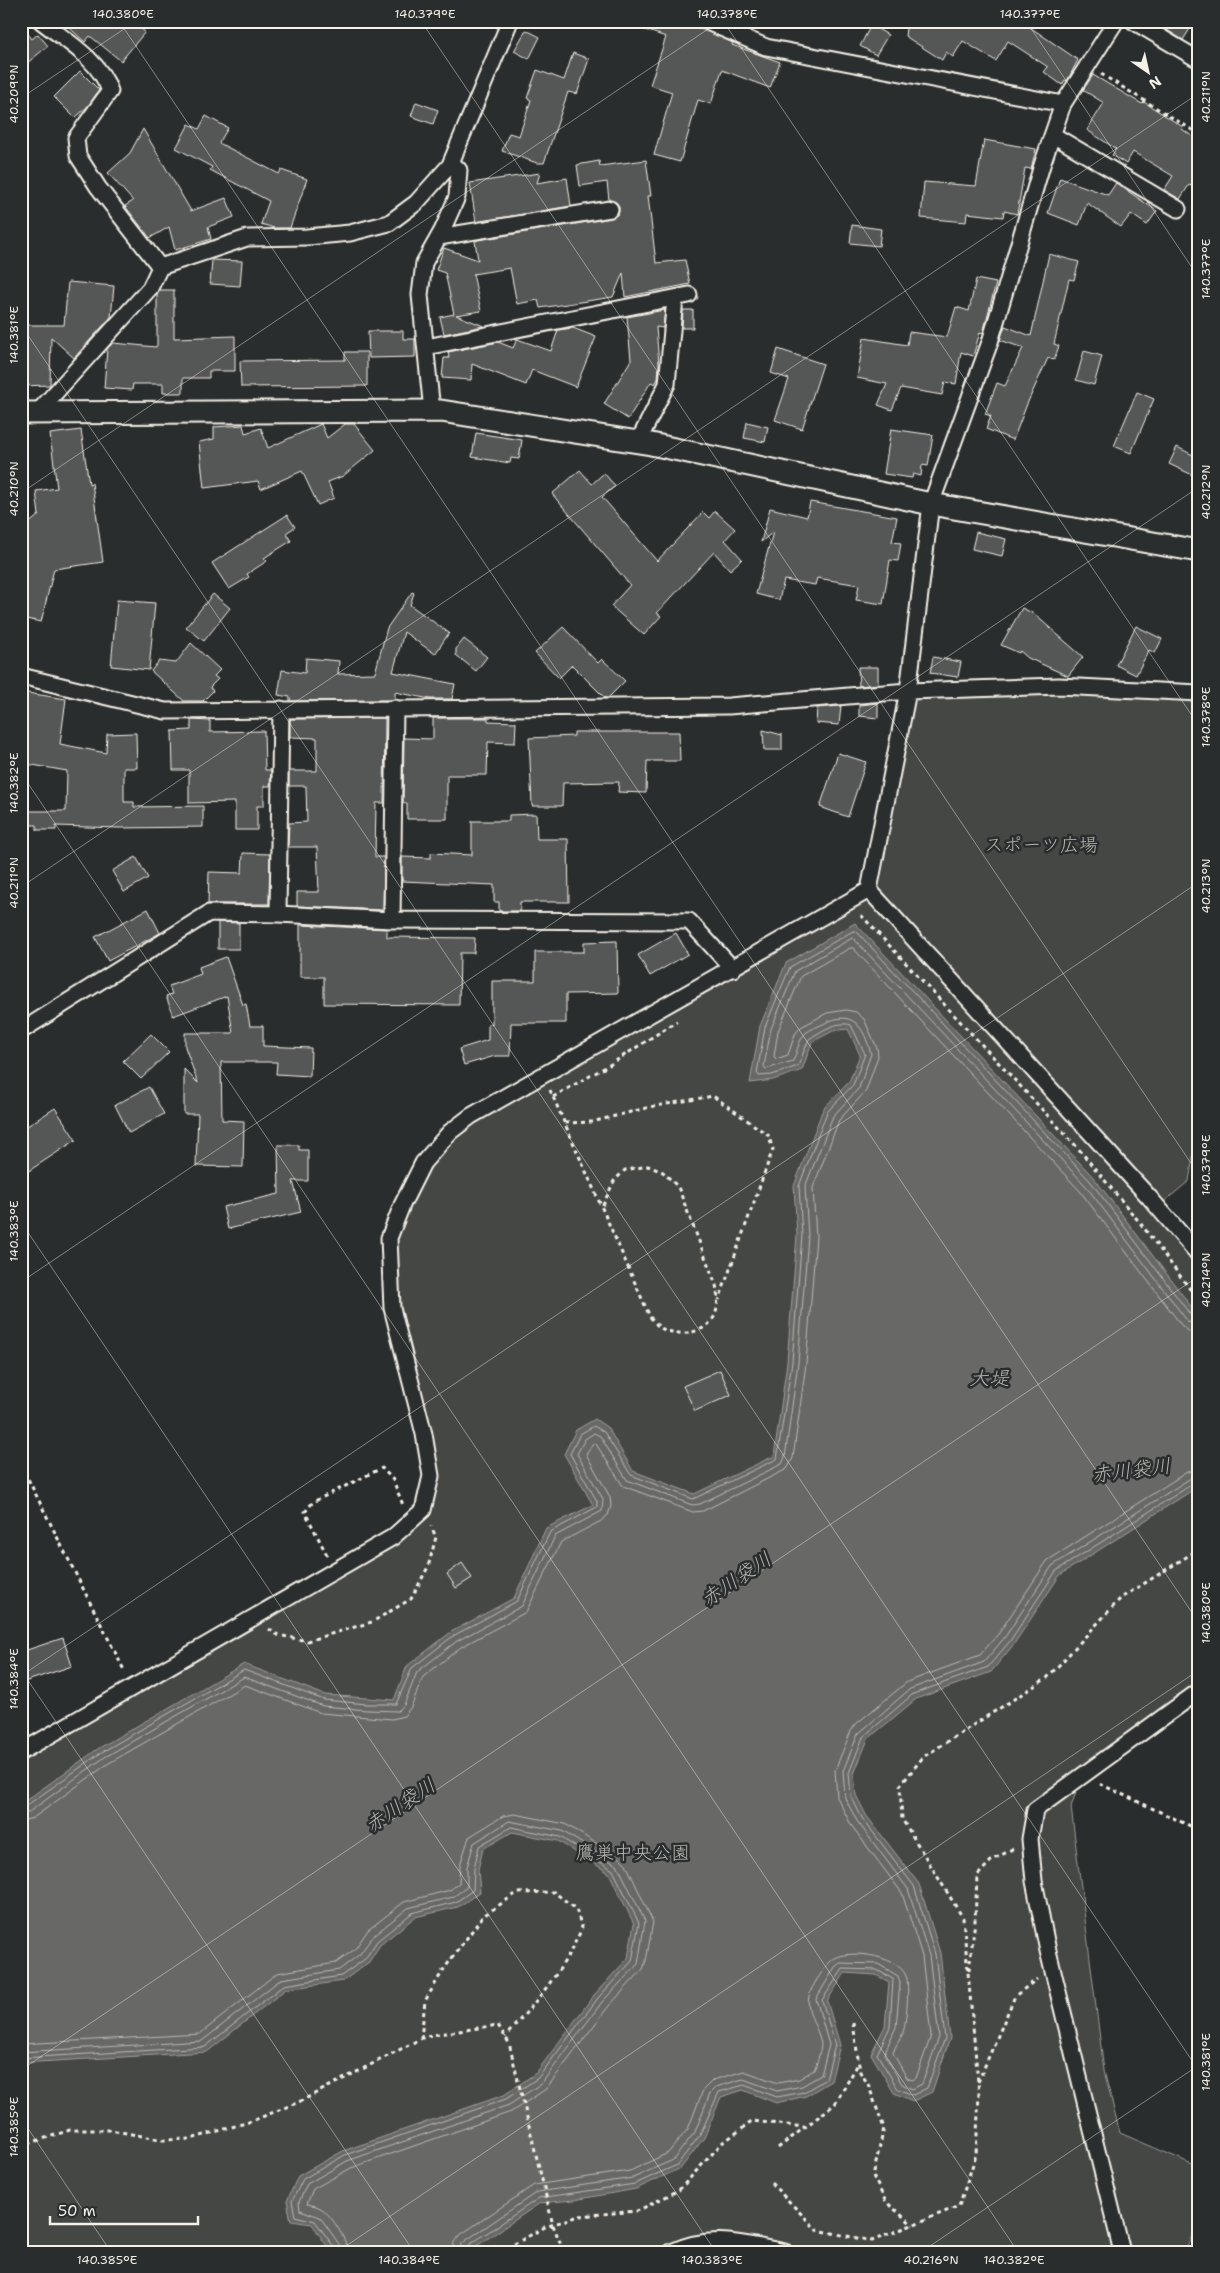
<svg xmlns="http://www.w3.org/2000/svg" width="1220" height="2273" font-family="'Shantell Sans','Klee One',sans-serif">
<rect width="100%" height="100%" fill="#2a2d2e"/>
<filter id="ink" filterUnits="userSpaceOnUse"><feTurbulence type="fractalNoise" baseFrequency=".02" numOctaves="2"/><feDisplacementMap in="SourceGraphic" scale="10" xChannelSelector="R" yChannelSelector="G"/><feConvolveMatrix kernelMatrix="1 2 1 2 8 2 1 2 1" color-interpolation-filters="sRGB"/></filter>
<g filter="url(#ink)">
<path fill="#444645" stroke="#9c9c96" d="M908,691L1199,693V1121L1189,1181L1158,1207L1199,1255V1691L1082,1774L1071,1807L1104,2071L1120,2133L1199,2167V2219L1185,2252H21V1752L308,1587L423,1510L431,1476L390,1262L402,1205L450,1132L869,890Z"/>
<path fill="#676866" stroke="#9f9f9a" d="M855,923L1095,1179L1199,1317V1486L1060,1575L1014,1644L991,1672L916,1699L868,1739L854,1774L856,1795L866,1815L919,1884L940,1953L950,2038L932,2092L913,2101L894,2093L871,2054L885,2026L889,1982L876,1975L845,1973L827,2001L840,2045L831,2081L806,2096L776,2103L743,2090L721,2097L704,2138L681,2168L636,2189L574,2200L540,2203L468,2252H331L312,2224L291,2221L287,2201L298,2176L343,2151L504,2095L536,2073L594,1995L628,1958L634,1924L609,1873L558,1841L512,1832L483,1849L478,1869L480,1892L458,1907L415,1917L380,1945L369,1962L343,1981L286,1989L207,2052L21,2063V1804L99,1748L244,1664L325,1695L394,1700L407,1666L451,1632L514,1598L546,1528L593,1505L564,1454L576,1430L595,1419L608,1428L633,1471L694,1494L774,1456L787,1362L797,1235L794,1186L823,1109L849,1082L860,1055L848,1029L833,1031L812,1042L802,1070L773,1080L750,1083L760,1026L786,963Z"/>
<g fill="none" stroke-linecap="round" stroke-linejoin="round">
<path stroke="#bcbab4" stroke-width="1" d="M21,1807L26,1806L102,1752L244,1670L324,1700L367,1704H396L412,1668L453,1636L517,1601L550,1532L597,1507V1501L570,1454L580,1434L594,1426L604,1432L631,1475L693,1499L777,1459L792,1362L802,1235L799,1186L827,1112L853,1085L865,1054L851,1025C837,1020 820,1032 809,1039L798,1066L772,1075L759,1076L757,1073L765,1027L790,967L853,931H856L1091,1182L1192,1317L1199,1320
M21,1814L29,1812L105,1757L244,1677L323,1706L367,1710L398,1711L404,1705L417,1672L457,1641L522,1606L555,1536L602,1511L603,1499L577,1454L585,1439L594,1433L600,1436L627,1480L692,1505L700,1504L782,1464L785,1457L798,1363L808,1236L805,1187L833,1116L859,1088L871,1054C864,1027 853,1008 823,1024C817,1027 807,1030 803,1036C798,1043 797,1053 793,1061L766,1069L764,1066L771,1029L795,971L852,938L854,939L1086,1186L1188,1322L1199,1326
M21,1821L33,1818L109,1763L245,1685L321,1713L392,1719L404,1716L411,1707L423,1677L461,1647L526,1612L561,1542L601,1521L608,1515L611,1506L610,1497L586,1454L593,1443L596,1444L623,1486L693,1512L703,1511L787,1469L793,1458L806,1364L816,1237L813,1188L839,1120L866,1091L878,1056L877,1048L864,1019L856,1012L846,1010L827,1013L801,1027L795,1034L788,1055L776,1059L774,1056L778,1031L801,976L850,948H853L1080,1191L1182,1326L1190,1332L1199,1334
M21,2044L200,2034L277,1973L336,1963L355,1949L368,1930L404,1902L450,1890L459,1883L460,1865L469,1837L503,1816L515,1814L565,1824L620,1858L626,1864L653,1922L646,1961L643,1969L608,2007L546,2089L511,2112L351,2168L313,2189L307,2204C312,2205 318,2206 322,2209C331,2215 348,2241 348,2252
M21,2052L202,2041L281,1979L339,1970L360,1954L373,1936L408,1908L453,1897L467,1887V1867L474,1843L509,1821L562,1831L618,1866L645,1921L638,1964L602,2002L542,2083L509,2105L347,2161L307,2184L299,2202L300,2210L320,2217L339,2244L341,2252
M21,2058L205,2047L284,1985L341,1976L365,1959L377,1941L412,1913L456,1902L473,1890L474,1869L479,1846L511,1827L560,1837L613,1870L639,1923L632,1961L598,1998L538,2078L506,2099L345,2155L303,2179L292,2201L295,2216L315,2221L334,2247L335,2252
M452,2252L454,2242L460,2235L534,2185L630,2171L668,2153L688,2129L703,2090L713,2080L744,2071L778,2083L799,2079L814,2070C817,2063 821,2051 821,2044C819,2029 805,2012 809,1996C812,1985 822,1972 829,1963C841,1946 899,1955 906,1976C910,1985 906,2023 903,2033C900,2040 895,2046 893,2053L907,2078L912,2080L916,2078L931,2036L922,1956L902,1893L851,1825L837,1797L835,1770L851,1731L856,1724L907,1682L980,1655L999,1633L1047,1561L1187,1472L1199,1469
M460,2252L461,2245L465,2241L537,2192L633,2178L673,2160L695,2132L710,2093L716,2087L743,2079L777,2091L802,2086L821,2075L829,2045L816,1999L835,1967L840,1963L878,1964L898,1976L900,1983L896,2027L884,2054L902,2084L912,2089L922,2084L939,2037L929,1955L908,1889L857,1821L845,1798L843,1771L858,1734L910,1689L984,1662L1005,1637L1052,1566L1191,1478L1199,1476
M466,2252L469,2245L539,2198L635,2184L677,2165L700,2135L719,2092L744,2085L777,2097L804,2092L826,2079L835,2045L822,2000L843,1969L877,1970L893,1979L890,2027L877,2054L898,2089L913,2095L927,2088L945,2038L935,1954L914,1886L862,1818L851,1796L849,1773L863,1737L913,1694L988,1667L1010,1641L1056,1571L1194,1483H1199"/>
</g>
<path fill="#555756" stroke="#f4f1e8" d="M62,21H132L145,32L121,61L90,36L85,42Z
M628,21H677L700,28L733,43L732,45L780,62L770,88L722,70L711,104L698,100L680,162L654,155L672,92L650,85L666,37L628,24Z
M907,21H1021L1078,60L1067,81L1065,80L1062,85L1044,72L1048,67L1008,41L996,61L963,41L953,57L946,52L942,60L905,36Z
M1152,21H1195L1183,40Z
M21,25L32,39L38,34L48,46L21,68Z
M871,25L888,35L876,55L860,46Z
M526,30L540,37L529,59L514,51Z
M573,53L589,59L577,94L568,92L544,163H537L502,151L509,133L519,136L531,100L527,98L537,70L564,80Z
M80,71L99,90L88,106L75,118L54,97Z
M1093,75L1142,104L1144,102L1183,127L1182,129L1199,141V175L1191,186L1189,185L1180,199L1164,190L1173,176L1133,152L1126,164L1112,155L1116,149L1087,130L1104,103L1083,90Z
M416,102L438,110L433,124L411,116Z
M206,116L228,128L219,143L279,174L281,170L307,179L290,228H274L261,224L269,201L210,170L212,167L176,148L189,124L199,129Z
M143,129L191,211L226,198L234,217L208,227L211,239L175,250L169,227L150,238L125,206L133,201L108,173L130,153Z
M984,140L1036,149L1031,169L1025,168L1017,214L1004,211L1003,217L967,213L966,222L921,218L924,182L976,186Z
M646,160L651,196H648L656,263L685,260L690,284L625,297L623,273L613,297L540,308L538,300L517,304L510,268L473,274L481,311L456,315L484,326L444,334L440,317L454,314L445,273L436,270L444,248L478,260L475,241L478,240L612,218L619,213V208L617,203L609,200L607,182L580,186L577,165L599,161L600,166Z
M540,173L537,183L567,178L571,206L476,222L470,183Z
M1060,178L1108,195L1116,183L1157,211L1147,225L1131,214L1121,227L1087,203L1079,225L1048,213Z
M852,225L881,229L879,246L850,243Z
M1049,254L1079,262L1074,280L1069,279L1054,344L1059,346L1054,360L1048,358L1027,404L1013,440L986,429L991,416L985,414L997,383L1005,386L1023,348L1000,340L1005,326L1031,336Z
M212,260L242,261L240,286L210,284Z
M976,279L996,283L983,333L980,332L973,356L961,352L956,384L945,382L942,395L901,388L892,410L878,405L887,384L857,378L864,338L907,345L909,332L947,337L956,307L969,311Z
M68,282L114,286L111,317L74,358L51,337L50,385L21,386L22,325H64Z
M159,290H174V338L235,336V371H209V378H183V393H163V384H133L132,390L104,388L107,349L113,343L156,347L157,345V294Z
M665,310L663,328L656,327L659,364L658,379L655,384L651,382L628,419L604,404L631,360L627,317Z
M683,310H693V328H682Z
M573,328L596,337L576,387L532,370L526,385L472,364L471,380L442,378L444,358H449L448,352L498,342L513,348L517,339L551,351L558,330Z
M368,331H403V339H415V357L369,358Z
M778,349L823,364L802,429L775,420L789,379L771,373Z
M1084,351L1102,356L1094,385L1076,380Z
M345,352H367V386L241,387L240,361L345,360Z
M1137,392L1154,399L1131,453L1114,446Z
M747,422L768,427L765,442L744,438Z
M321,424L327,438L345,424H354L375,450L343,476L328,482L334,498L318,505L302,471L261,489L258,481L204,488L199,442L214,439V427L243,425L245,433L261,428L268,448Z
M891,429L933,435L928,466L922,465L921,476L913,474L912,478L884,474Z
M81,430L89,484L92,483L103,562L54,569L41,622L21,618V530L39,515L36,491L57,488L50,434Z
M476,433L522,440L519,459L511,458L510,463L472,457Z
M1177,447L1199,458V478L1169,464Z
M580,470L592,484L604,473L615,486L602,497L657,561L703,512L709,518L715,511L735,529L725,540L742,559L730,570L714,552L657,613L661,616L644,635L611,606L630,585L552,494Z
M810,502L897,517L892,542L901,543L898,561L890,560L883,604L856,600L859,585L817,578L815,585L784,580L779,600L756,594L773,532L761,542L770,508L807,517Z
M287,515L295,527L286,533L291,541L264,558L267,561L247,574L249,577L229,589L212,563Z
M976,532L1006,539L1002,556L972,549Z
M412,592L414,593L410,605L449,633L435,654L404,632L393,672L455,684L452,699H430L395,692V699L390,700L290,701V697L278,695L282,670L305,673L306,658L339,661L338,674L375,673L387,628Z
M213,594L230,608L204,641L186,627Z
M117,600L155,603L149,670L111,666Z
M1022,608L1034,614L1083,657L1068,676L1028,658L1020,651L1019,653L1001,645Z
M1136,626L1162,639L1155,653L1149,650L1136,675L1116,665Z
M563,627L598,663L602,659L625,681L608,698H605L572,665L559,678L535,653Z
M464,639L487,657L476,671L456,655V649Z
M191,643L220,670L214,676L218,679L210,687L213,691L203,701H184L151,671L159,661L176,663Z
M933,657L961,662L958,677L930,673Z
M858,667H878V684L859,686Z
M21,692L66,699L60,744L106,753L107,734L136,733L137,768H124V802H134V807L203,806V827L119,828L56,826V830H37V825H21V811H66L67,771L21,763Z
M878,703V718L859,716V705Z
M841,706L839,725L816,723L817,708Z
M385,718L384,803H376L375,857H384L383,910L297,906V892H319L317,847H288L289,823L307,822L306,786H289V771H317V738L290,737V719Z
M433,718H488V721L516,722L515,743L488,742L487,775H447V819H407V803H403L404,738L433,739Z
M191,720L210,721V732L264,731L265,770H271L270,786H264V806H257V830H235V802L189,803V770H173L172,731L191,730Z
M763,730L782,735V750H764Z
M574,732H679L680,761H647L646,793L618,792L619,782L563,783L562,806H532L529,738L574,736Z
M838,753L866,762L848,817L820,807Z
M536,814L537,839H568L569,902H520V911H499V902H494V885L402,881V857L431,858V853L472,855V821H509V815Z
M243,853L270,854L269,904H208L209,872L242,873Z
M136,857L148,878L124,892L112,871Z
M148,909L160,933L108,961L95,937Z
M218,922L239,923V949H218Z
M300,925L387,929V937L475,938L474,953H460L459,1005L324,1004V977H300Z
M676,933L688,954L650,976L638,955Z
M617,941L618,993L566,994V1023H511L510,1056H495L464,1065L459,1049L488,1040V1024H492V981H535V952H584V942Z
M226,957L243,1005L246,1004L250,1026H263V1046L311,1048L310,1076L276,1074L277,1062H221L222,1120L244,1121L243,1167L196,1166L198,1114H184V1069L198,1083L185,1047V1033H233L227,996L173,1016L166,996L172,994L169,986L201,974L199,967Z
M151,1034L169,1052L141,1079L123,1061Z
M149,1087L164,1114L129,1133L115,1105Z
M55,1108L76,1140L21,1176V1130Z
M278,1145H299V1150H308V1181H293L301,1212L228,1229L223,1207L279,1194Z
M720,1370L731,1395L695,1411L683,1386Z
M462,1563L472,1578L456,1588L447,1574Z
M63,1638L72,1666L21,1683V1652Z"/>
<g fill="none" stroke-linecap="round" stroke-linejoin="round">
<g stroke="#f4f1e8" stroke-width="19">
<path id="street" d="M41,21C66,41 99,59 110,91L76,138L78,156L98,187L160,267
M705,21L766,47L1063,104
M1133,21L1199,60
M1053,135L1178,209
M439,237L610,209
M426,347L689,295
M432,411L420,295L424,263L442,231L457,197L459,170L451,162
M37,413L150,288L160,267L247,238L307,237L350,233L389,223L416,203L450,165L510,21
M638,442L667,384L675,298
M21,676L165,711L729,706L908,691L1059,686L1199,693
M869,890L1149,1197L1199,1255
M278,914L281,709
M392,920L395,708
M21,1031L209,913L278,914L392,920L689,921L733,969
M21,1752L393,1537L423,1510L431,1476L424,1434L392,1308L389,1238L402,1205L423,1163L450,1132L471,1116L869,890L908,691L931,504L990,342L1042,165L1063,104L1116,21
M671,2252C712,2233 743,2244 785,2252
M1122,2252L1048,1951L1034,1881L1030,1839L1035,1810L1199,1691"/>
</g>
<g stroke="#f4f1e8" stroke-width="25">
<path id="secondary" d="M21,413L441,411L651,444L931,504L1199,551"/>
</g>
<path stroke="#f4f1e8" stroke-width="3" stroke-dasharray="4 4" stroke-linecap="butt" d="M1101,74L1199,134
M861,915L1077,1147L1141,1224L1199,1301
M550,1090L650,1317C653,1320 657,1326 661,1328C667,1332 680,1334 687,1333C715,1329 721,1311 716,1285L678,1187L663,1172L648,1166L625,1170L614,1181L602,1207
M553,1097L611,1064L677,1021
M565,1123L592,1122L650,1107L713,1096L768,1135L773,1149L719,1300
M21,1465L125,1672
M327,1555L305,1512L313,1502L382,1468L393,1480L403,1505
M269,1629L278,1635L307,1641L372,1622L411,1599L428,1567L436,1537L431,1526
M1100,1784L1199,1830
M969,1970L975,1921L977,1876L991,1861L1014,1848
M853,2023L860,2072L868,2084L884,2128L873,2176L886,2202L913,2225
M421,2039L425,2001L444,1969L483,1916L517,1893L554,1892L576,1909L582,1928C562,1973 537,2000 505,2037
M978,2082L1015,1996L1037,1979
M21,2146L70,2130H110L163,2140L191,2139L249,2122L299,2102L426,2036L498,2025L509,2043L553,2225L564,2252
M778,2148L835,2104L858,2064
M771,2183L817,2230L872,2241L959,2206L976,2155L979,2093L963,1918L902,1819L900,1786L923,1757L1047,1678L1121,1598L1199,1549
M500,2252L545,2227L579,2216L637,2211L679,2190L722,2143L753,2121L804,2127"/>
<use href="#street" stroke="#2a2d2e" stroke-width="15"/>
<use href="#secondary" stroke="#2a2d2e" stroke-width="21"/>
</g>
</g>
<path fill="none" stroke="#f4f1e8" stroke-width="1" stroke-opacity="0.45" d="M119,21L1199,1623M421,21L1199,1175M723,21L1199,726M1026,21L1199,278M21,98L136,21M21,325L1199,2071M21,493L720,21M21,773L1018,2252M21,887L1199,93M21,1222L716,2252M21,1282L1199,487M21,1670L414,2252M21,1676L1199,882M21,2070L1199,1276M21,2118L111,2252M337,2252L1199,1670M921,2252L1199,2065"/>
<g text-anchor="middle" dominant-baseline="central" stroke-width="5" stroke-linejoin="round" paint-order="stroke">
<g font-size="19" fill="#b6b5af" stroke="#2a2d2e">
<text x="1041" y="844">スポーツ広場</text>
<text x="633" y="1852">鷹巣中央公園</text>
</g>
<g font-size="20" font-style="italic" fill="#b5b3ae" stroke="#2a2d2e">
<text x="989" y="1378">大堤</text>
<text transform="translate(1131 1470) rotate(-7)">赤川袋川</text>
<text transform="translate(736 1579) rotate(-34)">赤川袋川</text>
<text transform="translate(400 1805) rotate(-34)">赤川袋川</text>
</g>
</g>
<rect width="1220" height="2273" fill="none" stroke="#2a2d2e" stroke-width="55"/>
<g transform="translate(1148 72) rotate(146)" stroke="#2a2d2e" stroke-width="4" paint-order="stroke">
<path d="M0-4L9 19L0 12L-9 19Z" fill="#f4f1e8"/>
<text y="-8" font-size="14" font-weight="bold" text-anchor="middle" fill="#f4f1e8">N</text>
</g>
<path d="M50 2216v8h148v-8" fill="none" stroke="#f4f1e8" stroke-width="2.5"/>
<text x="58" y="2216" font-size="15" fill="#f4f1e8" stroke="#2a2d2e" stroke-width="4" paint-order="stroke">50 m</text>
<rect x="28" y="28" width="1164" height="2218" fill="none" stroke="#f4f1e8" stroke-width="2"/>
<g font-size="12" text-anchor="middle" fill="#f4f1e8">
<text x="123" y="18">140.380°E</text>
<text x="425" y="18">140.379°E</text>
<text x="727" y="18">140.378°E</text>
<text x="1030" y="18">140.377°E</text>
<text transform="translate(14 94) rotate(-90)" y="4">40.209°N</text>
<text transform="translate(1206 97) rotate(-90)" y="4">40.211°N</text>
<text transform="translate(1206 269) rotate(-90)" y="4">140.377°E</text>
<text transform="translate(14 335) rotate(-90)" y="4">140.381°E</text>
<text transform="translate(14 489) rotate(-90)" y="4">40.210°N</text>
<text transform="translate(1206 492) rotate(-90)" y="4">40.212°N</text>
<text transform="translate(1206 717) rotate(-90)" y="4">140.378°E</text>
<text transform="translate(14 783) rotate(-90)" y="4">140.382°E</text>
<text transform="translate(14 883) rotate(-90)" y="4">40.211°N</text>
<text transform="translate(1206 886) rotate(-90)" y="4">40.213°N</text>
<text transform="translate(1206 1165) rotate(-90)" y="4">140.379°E</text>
<text transform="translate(14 1231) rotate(-90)" y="4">140.383°E</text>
<text transform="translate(1206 1280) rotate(-90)" y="4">40.214°N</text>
<text transform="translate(1206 1613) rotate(-90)" y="4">140.380°E</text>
<text transform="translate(14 1679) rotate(-90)" y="4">140.384°E</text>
<text transform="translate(1206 2062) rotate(-90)" y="4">140.381°E</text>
<text transform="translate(14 2127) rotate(-90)" y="4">140.385°E</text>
<text x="107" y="2264">140.385°E</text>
<text x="409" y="2264">140.384°E</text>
<text x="712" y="2264">140.383°E</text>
<text x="931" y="2264">40.216°N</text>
<text x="1014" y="2264">140.382°E</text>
</g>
</svg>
